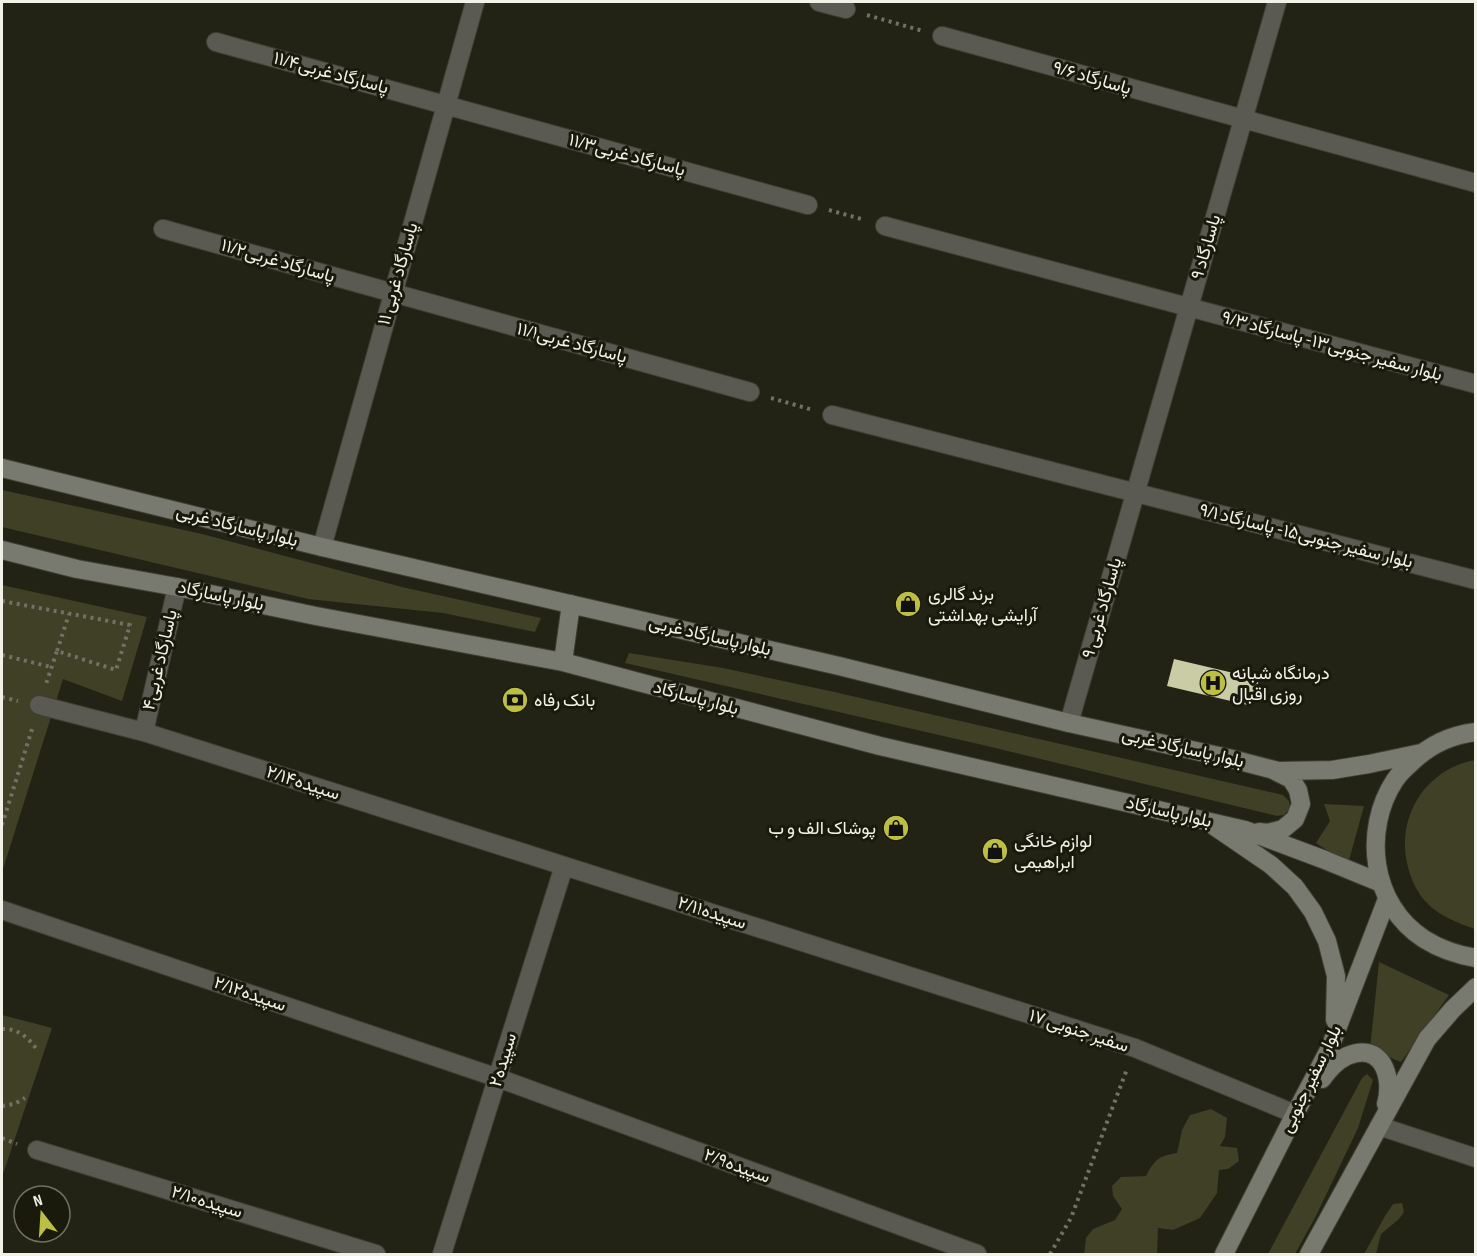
<svg xmlns="http://www.w3.org/2000/svg" width="1477" height="1256" font-family="'Sofia Sans Condensed',Vazirmatn,sans-serif">
<rect width="100%" height="100%" fill="#222315"/>
<path fill="#3f4025" d="M2,490L202,534L402,587L541,618L535,632L443,613L308,599L2,527Z
M2,585L147,617L122,701L63,679L2,872Z
M629,653L723,668L830,691L1283,795L1289,801L1290,808L1284,815L1277,816L987,746L625,663Z
M1475,760H1476L1475,929C1458,923 1441,917 1427,903C1418,894 1411,880 1408,867C1395,818 1425,769 1475,760Z
M1324,804L1364,806L1348,864L1316,843L1330,821Z
M1379,962L1449,995L1401,1062L1370,1049Z
M2,1015L52,1028L2,1177Z
M1367,1074L1373,1080L1358,1128L1316,1216L1295,1254H1268L1362,1078Z
M1211,1109L1227,1118L1225,1137L1220,1146L1237,1148L1239,1161L1228,1169L1219,1170L1217,1193L1200,1218L1173,1230L1158,1228L1157,1254H1084L1086,1238L1093,1229L1115,1220L1122,1209L1113,1196L1112,1186L1121,1177L1146,1176C1155,1159 1159,1156 1177,1153L1182,1130L1190,1115Z
M1402,1203L1404,1212L1399,1219L1381,1234L1376,1254H1364L1385,1216L1393,1204Z"/>
<path fill="#cacca6" d="M1174,659L1259,679L1252,706L1167,686Z"/>
<g fill="none" stroke-linecap="round" stroke-linejoin="round">
<g stroke="#3f4033" stroke-width="20">
<path id="street" d="M819,2L846,9
M942,36L1476,183
M216,42L808,205
M885,226L1476,384
M163,229L750,392
M832,415L1476,580
M322,547L475,2
M39,705L144,732L1135,1048L1295,1114
M1069,723L1277,2
M144,732L177,587
M2,910L498,1078L977,1254
M1379,1126L1476,1158
M37,1150L376,1254
M442,1254L564,866"/>
</g>
<g stroke="#3f4033" stroke-width="20">
<path id="secondary" d="M2,468L322,547L839,666L1069,723L1228,758L1278,771L1332,770L1369,764L1421,753
M2,550L77,569L177,587L316,616L563,662L880,746L1245,830L1325,860L1381,883
M563,662L571,604
M1476,732C1450,735 1429,745 1411,763C1405,768 1399,774 1395,780C1362,830 1371,905 1424,939C1440,949 1457,955 1476,958
M1214,826L1271,865L1295,887L1313,912L1327,941L1336,976L1335,1020
M1259,832L1268,833L1283,829L1295,819L1301,804L1298,790L1291,779L1273,770
M1322,1079C1329,1070 1336,1061 1347,1056C1381,1041 1394,1076 1386,1104
M1224,1254L1295,1114L1331,1046L1335,1034L1387,899
M1309,1254L1427,1039L1453,1009L1476,987"/>
</g>
<path stroke="#717265" stroke-width="4" stroke-dasharray="3 4.5" stroke-linecap="butt" d="M867,15L923,31
M829,210L865,220
M771,398L813,410
M2,601L130,625L116,670L57,651L46,684
M57,651L69,614
M2,655L51,667
M2,697L18,701
M2,825L33,726
M2,1029C18,1028 29,1038 38,1051
M2,1106L14,1104L25,1098
M2,1138L17,1144
M1050,1254L1071,1218L1127,1069"/>
<use href="#street" stroke="#5a5a53" stroke-width="18"/>
<use href="#secondary" stroke="#797a6f" stroke-width="18"/>
</g>
<defs>
<g id="shop-disc" transform="scale(1.35)"><circle r="9.5" fill="#bcbf44" stroke="#191a0c"/><path d="M-5-2.5h2.3a2.7 3.5 0 0 1 5.4 0H5L5.5 6h-11ZM-1.5-2.5h3a1.5 2.3 0 0 0-3 0Z" fill="#111"/></g>
<g id="hospital-disc" transform="scale(1.35)"><circle r="9.5" fill="#bcbf44" stroke="#191a0c"/><path d="M-5-5h3v3.5h4V-5h3V5h-3V1.5h-4V5h-3Z" fill="#111"/></g>
<g id="bank-disc" transform="scale(1.35)"><circle r="9.5" fill="#bcbf44" stroke="#191a0c"/><path d="M-6-4H6V4H-6ZM0-2.3a2.3 2.3 0 1 0 0 4.6a2.3 2.3 0 1 0 0-4.6Z" fill="#111"/></g>
</defs>
<g fill-rule="evenodd">
<use href="#shop-disc" x="908" y="604"/>
<use href="#hospital-disc" x="1213" y="683"/>
<use href="#bank-disc" x="515" y="700"/>
<use href="#shop-disc" x="896" y="828"/>
<use href="#shop-disc" x="995" y="851"/>
</g>
<g text-anchor="middle" dominant-baseline="central" stroke-width="6" stroke-linejoin="round" paint-order="stroke">
<g font-size="18" fill="#f1f1e8" stroke="#191a0c">
<text transform="translate(331 73) rotate(15)">پاسارگاد غربی۱۱/۴</text>
<text transform="translate(1092 78) rotate(16)">پاسارگاد ۹/۶</text>
<text transform="translate(627 155) rotate(15)">پاسارگاد غربی۱۱/۳</text>
<text transform="translate(1206 247) rotate(-74)">پاسارگاد ۹</text>
<text transform="translate(278 261) rotate(16)">پاسارگاد غربی۱۱/۲</text>
<text transform="translate(398 274) rotate(-74)">پاسارگاد غربی ۱۱</text>
<text transform="translate(572 343) rotate(15)">پاسارگاد غربی۱۱/۱</text>
<text transform="translate(1332 346) rotate(15)">بلوار سفیر جنوبی۱۳- پاسارگاد ۹/۳</text>
<text transform="translate(237 526) rotate(14)">بلوار پاسارگاد غربی</text>
<text transform="translate(1306 536) rotate(14)">بلوار سفیر جنوبی۱۵- پاسارگاد ۹/۱</text>
<text transform="translate(221 596) rotate(12)">بلوار پاسارگاد</text>
<text transform="translate(1102 608) rotate(-74)">پاسارگاد غربی ۹</text>
<text transform="translate(710 636) rotate(13)">بلوار پاسارگاد غربی</text>
<text transform="translate(160 660) rotate(-77)">پاسارگاد غربی۴</text>
<text transform="translate(696 698) rotate(15)">بلوار پاسارگاد</text>
<text transform="translate(1183 748) rotate(13)">بلوار پاسارگاد غربی</text>
<text transform="translate(303 783) rotate(18)">سپیده۲/۱۴</text>
<text transform="translate(1169 812) rotate(13)">بلوار پاسارگاد</text>
<text transform="translate(712 913) rotate(18)">سپیده۲/۱۱</text>
<text transform="translate(250 994) rotate(19)">سپیده۲/۱۲</text>
<text transform="translate(1079 1031) rotate(18)">سفیر جنوبی ۱۷</text>
<text transform="translate(503 1060) rotate(-73)">سپیده۲</text>
<text transform="translate(1311 1079) rotate(-64)">بلوار سفیر جنوبی</text>
<text transform="translate(737 1166) rotate(20)">سپیده۲/۹</text>
<text transform="translate(207 1202) rotate(17)">سپیده۲/۱۰</text>
</g>
<g font-size="18" fill="#f1f1e8" stroke="#191a0c" text-anchor="start">
<text x="928" y="594">برند گالری<tspan x="928" dy="21">آرایشی بهداشتی</tspan></text>
<text x="1232" y="673">درمانگاه شبانه<tspan x="1232" dy="21">روزی اقبال</tspan></text>
<text x="534" y="700">بانک رفاه</text>
<text x="876" y="828" text-anchor="end">پوشاک الف و ب</text>
<text x="1014" y="841">لوازم خانگی<tspan x="1014" dy="21">ابراهیمی</tspan></text>
</g>
</g>
<rect width="1477" height="1256" fill="none" stroke="#f1f1e8" stroke-width="6"/>
<g transform="translate(42 1214) rotate(343)"><circle r="28" fill="#191a0c" stroke="#6f7064" stroke-width="1.5"/>
<path d="M0-4.5L10 22L0 15L-10 22Z" fill="#bcbf44"/>
<text y="-9" font-size="16" font-weight="bold" text-anchor="middle" fill="#f1f1e8">N</text>
</g>
</svg>
